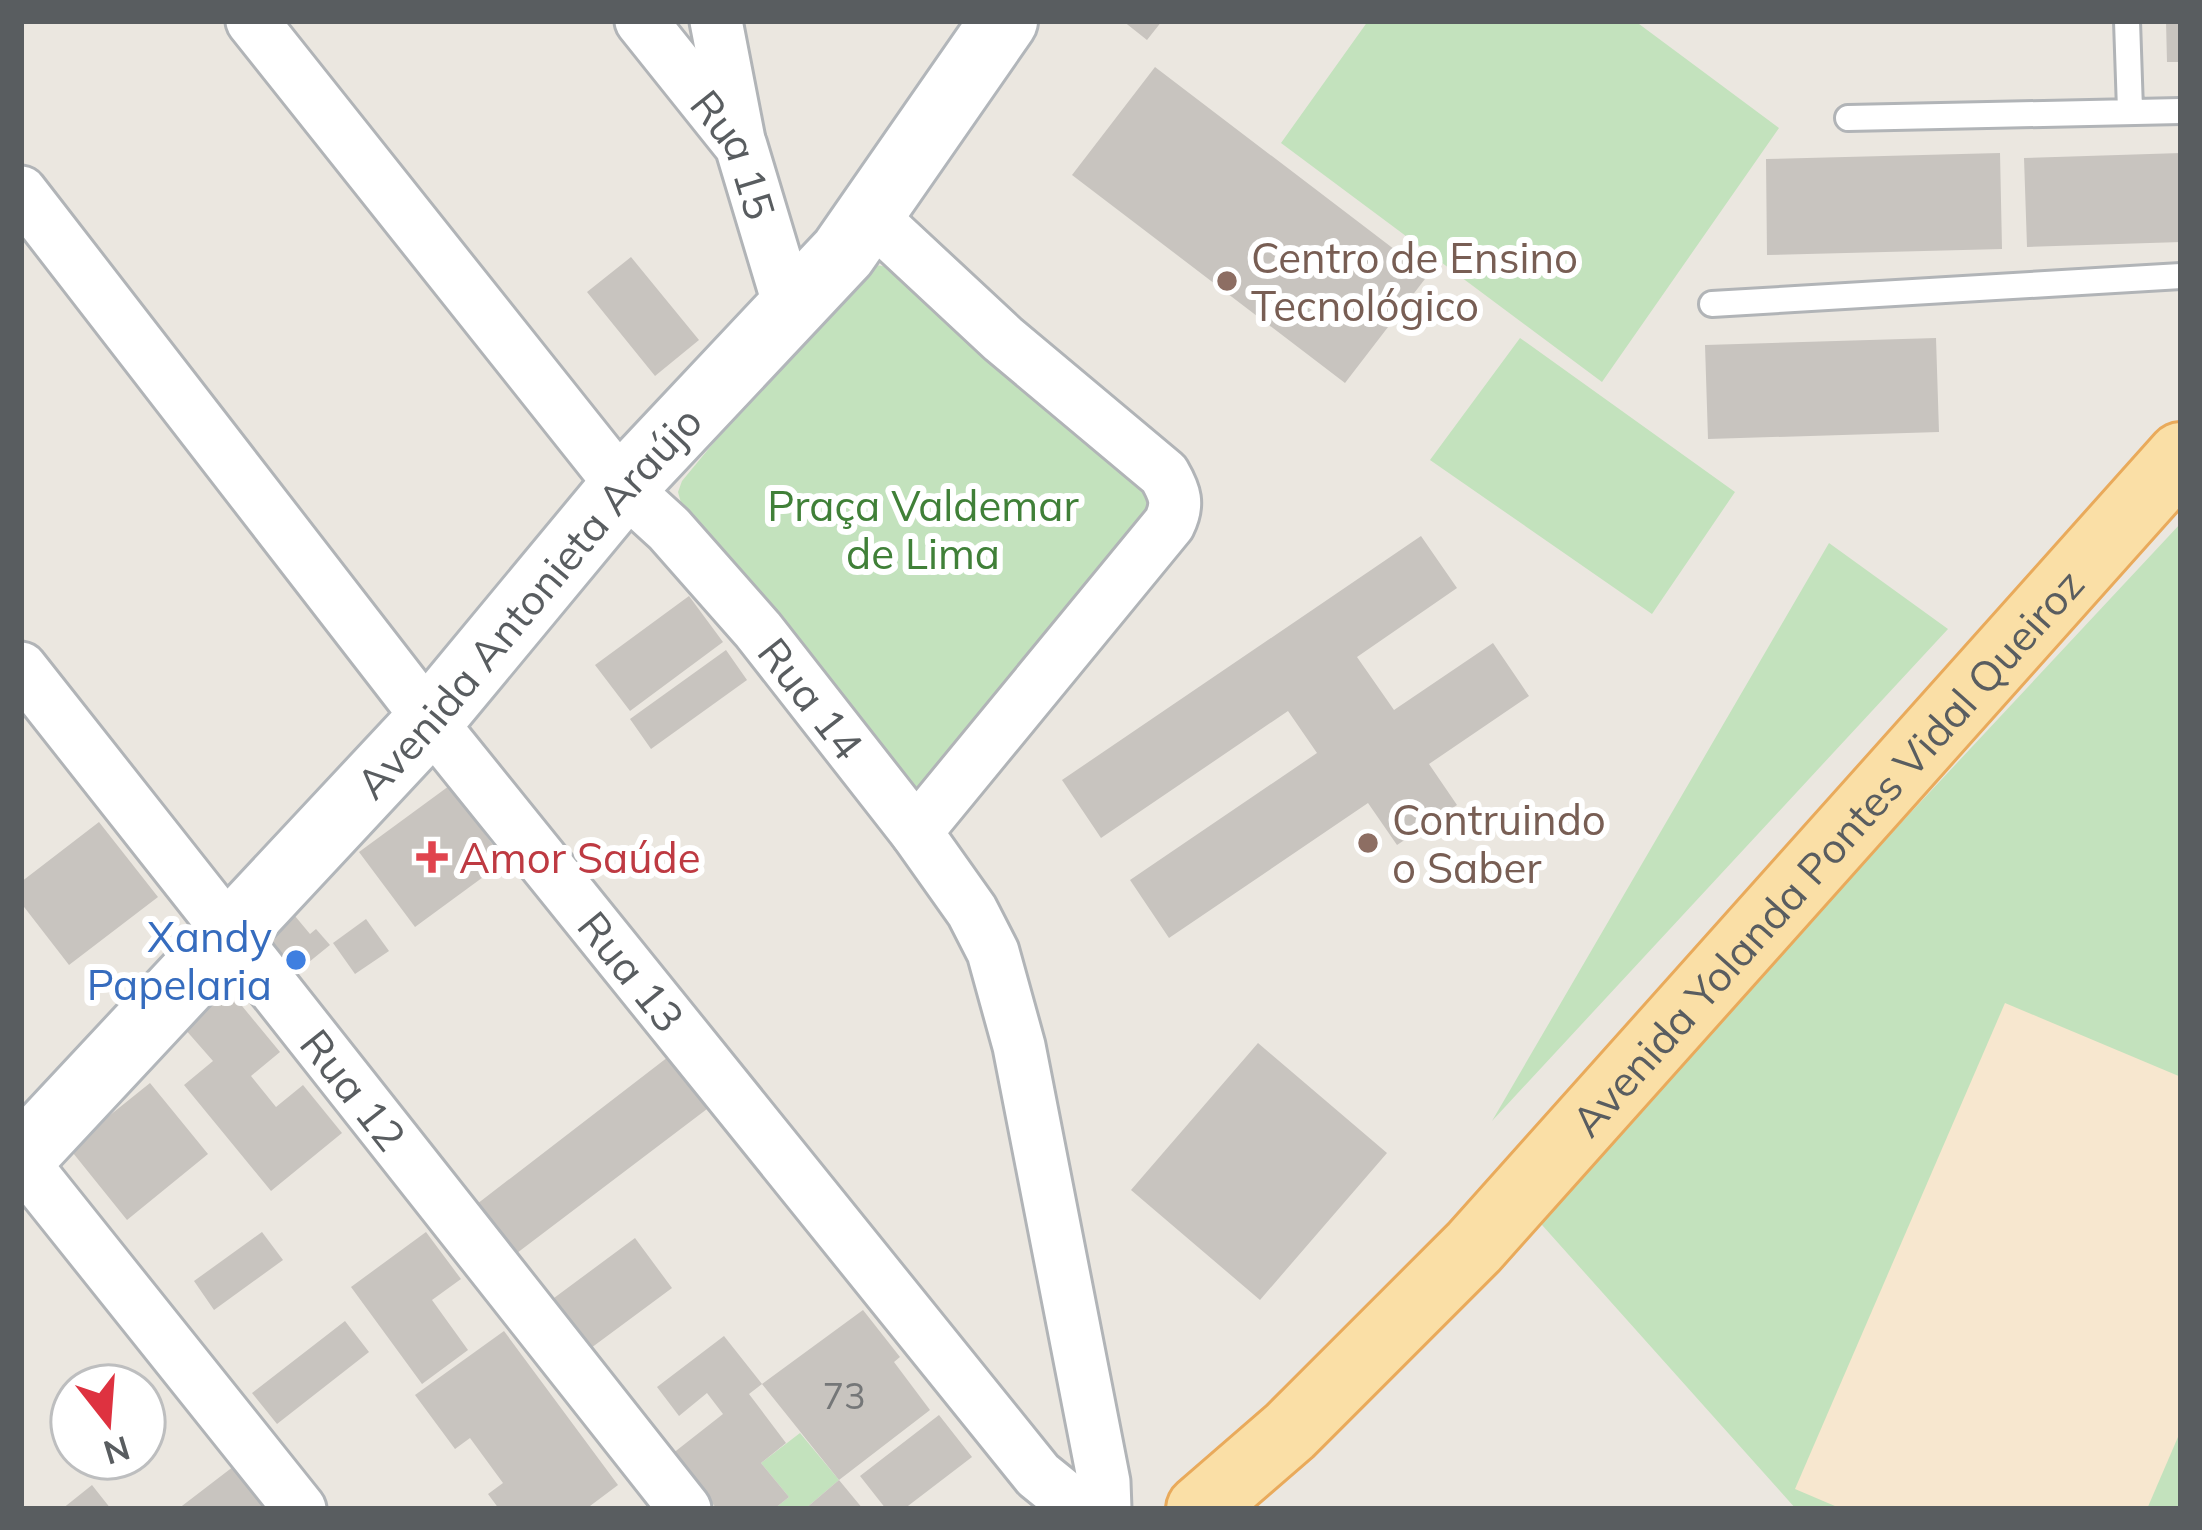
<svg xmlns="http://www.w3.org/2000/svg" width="2202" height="1530" font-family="Mulish,sans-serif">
<rect width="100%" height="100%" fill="#ebe7e0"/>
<path fill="#c3e2bd" d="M1368,21H1635L1779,128L1602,382L1281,143Z
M869,264L889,267L1150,491L1155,515L919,791L899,787L683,510L678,492L682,481L847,282Z
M1520,338L1735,492L1652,614L1430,460Z
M2181,523V1509H1796L1534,1216Z
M1829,543L1948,629L1492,1121Z
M800,1433L839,1480L805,1509H774L789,1497L761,1463Z"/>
<path fill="#f7e7cf" d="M2005,1003L2181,1077V1430L2147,1509H1842L1795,1489Z"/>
<path fill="#c8c4bf" d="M1123,21H1162L1147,40Z
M2166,21H2181V62H2167Z
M1155,67L1428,275L1345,383L1072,175Z
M2000,153L2002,249L1767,255L1766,159Z
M2181,153V242L2027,247L2024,158Z
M631,257L699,340L655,376L587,292Z
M1936,338L1939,432L1708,439L1705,345Z
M1421,536L1457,588L1357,657L1394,710L1493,643L1529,696L1429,764L1457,805L1397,845L1368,803L1169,938L1130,880L1317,753L1288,711L1101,838L1062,780Z
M689,596L723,642L630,711L595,665Z
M726,650L747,680L651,749L630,719Z
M449,786L505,861L415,927L359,852Z
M99,822L158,897L69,965L21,903V882Z
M295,916L310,934L316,929L330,945L293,975L264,941Z
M366,919L389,951L355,974L333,943Z
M228,989L280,1052L251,1076L276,1107L303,1085L342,1133L271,1191L184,1085L213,1061L184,1028Z
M1258,1043L1387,1153L1260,1300L1131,1190Z
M668,1057L707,1109L517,1253L477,1204Z
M150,1083L208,1154L127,1220L69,1148Z
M262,1232L283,1260L214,1310L194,1281Z
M426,1232L461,1279L432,1300L468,1350L422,1384L351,1287Z
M635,1238L672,1288L591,1348L554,1298Z
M863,1310L900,1357L894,1362L930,1410L839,1480L863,1509H805L839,1480L762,1384L749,1394L786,1443L761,1463L789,1497L774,1509H717L672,1454L723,1414L707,1393L679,1416L657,1387L724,1336L762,1384Z
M345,1321L369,1352L277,1424L252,1393Z
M504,1331L618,1485L586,1509H499L488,1494L503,1483L470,1438L455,1449L415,1395Z
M939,1415L972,1457L904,1509H886L860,1476Z
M238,1463L272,1505L267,1509H178Z
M92,1485L111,1509H62Z"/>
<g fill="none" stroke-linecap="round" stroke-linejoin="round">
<g stroke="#b1b4b7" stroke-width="30">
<path id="lane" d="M2127,21L2130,110
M1848,118L2181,111
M1712,304L2181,276"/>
</g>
<g stroke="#b1b4b7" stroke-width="57">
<g id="street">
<path id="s1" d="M252,21L623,487L669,529L758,630L916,832L972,911L993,952L1019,1046L1104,1482L1105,1509"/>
<path id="s2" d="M641,21L741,146L790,309"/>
<path d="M716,21L739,140"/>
<path id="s3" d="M21,192L442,736L1038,1475L1080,1509"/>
<path d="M871,216L1003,339L1164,474C1175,493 1179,504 1169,524L916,832"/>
<path id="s4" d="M21,668L685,1509"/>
<path d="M21,1160L300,1509"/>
</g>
</g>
<g stroke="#b2b6ba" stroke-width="72">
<g id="secondary">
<path id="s5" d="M21,1158L429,721L623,487L843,253L1004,21"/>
</g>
</g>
<g stroke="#e9aa5b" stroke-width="72">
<g id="primary">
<path id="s6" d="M1200,1509L1290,1431L1474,1247L2181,456"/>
</g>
</g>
<use href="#lane" stroke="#fff" stroke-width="24"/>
<use href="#street" stroke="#fff" stroke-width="51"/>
<use href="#secondary" stroke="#fff" stroke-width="66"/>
<use href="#primary" stroke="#fadfa6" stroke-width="66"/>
</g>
<g fill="#8d6e63" stroke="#fff" stroke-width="4.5">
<circle cx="1227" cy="281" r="12"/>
<circle cx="1368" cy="843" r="12"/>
</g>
<path fill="#e0444e" stroke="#fff" stroke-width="4.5" d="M426 839h12v12h12v12h-12v12h-12v-12h-12v-12h12z"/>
<circle fill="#3f7fe0" stroke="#fff" stroke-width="4.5" cx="296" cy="960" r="12"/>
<g text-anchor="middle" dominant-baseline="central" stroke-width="12" stroke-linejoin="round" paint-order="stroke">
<g font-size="36" fill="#757778">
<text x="844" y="1395">73</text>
</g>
<g font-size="42" fill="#595d60" stroke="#fff">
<text stroke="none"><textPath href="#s2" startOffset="165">Rua 15</textPath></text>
<text stroke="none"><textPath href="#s5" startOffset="753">Avenida Antonieta Araújo</textPath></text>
<text stroke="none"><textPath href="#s1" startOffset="879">Rua 14</textPath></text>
<text stroke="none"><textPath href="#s6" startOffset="909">Avenida Yolanda Pontes Vidal Queiroz</textPath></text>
<text stroke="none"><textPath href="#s3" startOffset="990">Rua 13</textPath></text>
<text stroke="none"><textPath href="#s4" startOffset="537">Rua 12</textPath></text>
</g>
<g font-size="42" fill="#785e54" stroke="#fff" text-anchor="start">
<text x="1251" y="257">Centro de Ensino<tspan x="1251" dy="48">Tecnológico</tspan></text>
<text x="1392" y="819">Contruindo<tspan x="1392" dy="48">o Saber</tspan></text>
</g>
<g font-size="42" fill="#408038" stroke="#fff">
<text x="923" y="505">Praça Valdemar<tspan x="923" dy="48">de Lima</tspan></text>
</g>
<g font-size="42" fill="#be3a42" stroke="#fff" text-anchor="start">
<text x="459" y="857">Amor Saúde</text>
</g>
<g font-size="42" fill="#366cbe" stroke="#fff" text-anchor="end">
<text x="272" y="936">Xandy<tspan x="272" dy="48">Papelaria</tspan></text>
</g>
</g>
<rect width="2202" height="1530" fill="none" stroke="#595d60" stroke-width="48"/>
<g transform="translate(108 1422) rotate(163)"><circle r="57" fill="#ffffff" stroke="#bdbebf" stroke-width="3"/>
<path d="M0-9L21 45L0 30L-21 45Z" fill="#de3240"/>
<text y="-18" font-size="33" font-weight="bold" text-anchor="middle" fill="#595d60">N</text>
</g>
</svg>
